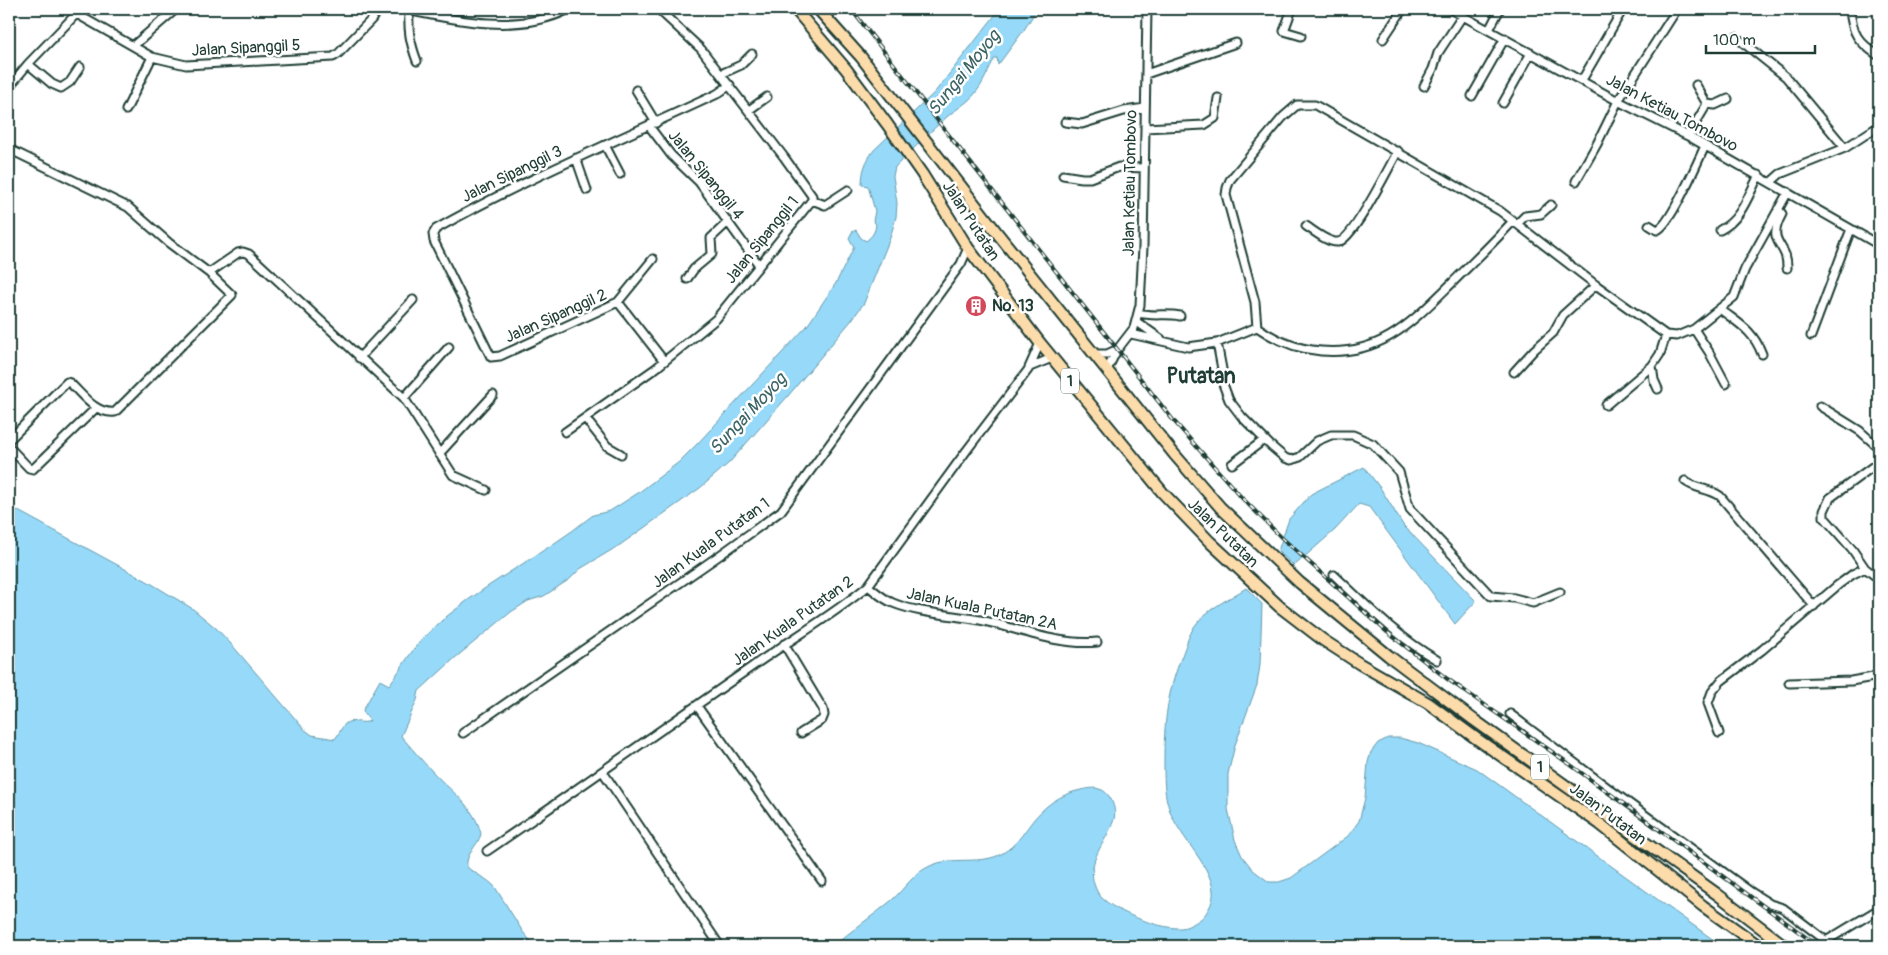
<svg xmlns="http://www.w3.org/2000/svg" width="1888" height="955" font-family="Pangolin,sans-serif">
<rect width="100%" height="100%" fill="#fff"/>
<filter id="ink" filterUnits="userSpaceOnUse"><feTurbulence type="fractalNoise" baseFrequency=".02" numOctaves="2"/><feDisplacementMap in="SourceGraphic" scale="10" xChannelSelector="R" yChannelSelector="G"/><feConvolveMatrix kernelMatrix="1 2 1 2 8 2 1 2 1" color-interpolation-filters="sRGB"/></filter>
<g filter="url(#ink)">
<path fill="#97d9f9" stroke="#679baa" d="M1000,9H1037L1024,30L998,65L997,58H995C988,69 985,81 977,91C969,102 958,108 948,116C929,132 913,150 895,167L893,176L897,203L896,217L890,238L864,303L851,321L788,396L729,463L700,488L620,545L580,569L570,579L544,596L528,601L511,612L455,658L419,691L417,700L401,736C411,747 421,760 432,771C449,790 475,806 481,834C478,846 465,854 467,867C476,875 487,878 495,887L523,932L535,946H9V506L147,581L193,609L216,628L232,645L304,729L312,735L335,739C339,734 341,728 345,724C351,718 362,725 370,721L364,713L363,710L380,680L389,685C402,668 412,648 428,633C477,586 540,558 593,515L610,511L638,493L679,462L698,443L807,326L836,283L854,247L849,238L852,232L856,230L861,238L866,241C872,236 875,233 876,224L873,221L875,211L868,186L862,185C862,171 865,162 874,150L935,92Z
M1364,467L1381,489L1403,525L1476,601L1455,624L1369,507L1359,504L1335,530L1294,566L1278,551L1289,519L1311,494Z
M1246,588L1262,604L1260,665L1257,685L1235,745L1228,774V809L1235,840L1242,856L1253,870L1269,882H1279L1291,878L1348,836L1359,821L1365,798L1368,762L1371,752L1378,743L1388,738H1400L1418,743L1477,769L1722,946H833C852,930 873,916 892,900C905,888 914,873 930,866C953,855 981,866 1003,853C1016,845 1022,835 1031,823C1044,806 1060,794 1081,790C1087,789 1093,787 1099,789C1110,791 1117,809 1114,819C1108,840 1089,856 1093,880C1094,885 1097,893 1101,897C1115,912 1158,928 1178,928C1186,929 1197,922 1203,917C1209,910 1214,900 1213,891C1211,863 1175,834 1168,805C1164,792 1164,776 1164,763C1164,720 1167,693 1183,653C1186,645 1189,635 1194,627C1205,610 1229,599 1246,588Z"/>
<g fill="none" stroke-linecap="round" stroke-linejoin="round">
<g stroke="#1f3d34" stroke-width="11">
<path id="minor" d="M402,9C454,20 519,35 569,9
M658,9L701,49L784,157L812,196V200
M1292,9L1284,31L1301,36
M1450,9L1618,101L1688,136L1879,245
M1850,9C1852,34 1858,42 1879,56
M409,10C408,31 410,42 417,61
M75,13L152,57L186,65L333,57L338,54L372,19L378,9
M1489,30L1500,9
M1736,37L1786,77L1845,148
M1383,39L1403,9
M133,46L176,9
M28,64L52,84L61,88L70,82L80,67
M721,74L741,65L752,54
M1146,74L1236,43
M1582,80L1623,9
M1424,86L1433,69L1438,53L1463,15
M9,87L28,64L81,9
M636,90L656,123
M1472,96L1505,38
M1503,103L1531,53
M1707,104L1715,105L1728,99
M126,110L152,57
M749,110L767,97
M1065,122L1082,124L1124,111L1145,108
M649,126L671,155L699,182L759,265
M1145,128L1204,125L1215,118L1218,98
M1688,136L1707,104L1696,85
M605,145L620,174
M9,149L128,207L169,243L209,273L232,295L115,412C95,414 83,395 70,383L67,382L9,440
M576,158L587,190
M1063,175L1082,178H1090L1119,167L1144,168
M1576,181L1597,144L1618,101L1677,9
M1771,182L1780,174L1845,148L1879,126
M812,200L825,205L848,190
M1778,209L1782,214C1765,245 1788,241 1787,268
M1517,224L1525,216L1541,214L1551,205
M1649,225L1657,230C1670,226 1698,161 1705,146
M1306,226C1314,231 1328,243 1338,242C1353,240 1389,167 1398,151
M1720,230C1741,220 1748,196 1759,175
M209,273L238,253L243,252L249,254L404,398L453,475L486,490
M687,279L694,269L712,254L711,238L728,222
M618,302L653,259
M1720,309C1739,324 1753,330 1762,354
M1139,313C1153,317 1166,313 1180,316
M1137,322L1161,339
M1257,327L1255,302L1226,195L1227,188L1230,180L1283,117L1297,105H1315L1500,211L1596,285L1666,335L1677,336L1694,329L1734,297L1745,269L1788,192
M1257,327C1277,341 1296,349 1321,351C1381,356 1411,323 1451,284C1472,263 1493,243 1513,221
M1694,329L1709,352L1726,384
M1131,334L1188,347L1217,343L1257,327
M1811,336L1851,229
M1217,343L1222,369L1223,384L1229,400L1242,417L1271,446L1285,458L1291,460L1300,457L1317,441L1331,435H1353L1373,444L1399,472L1410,509L1491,596L1514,598L1533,603L1560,592
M1095,354H1107L1116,350
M359,358L413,300
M664,361L618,302L500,356L491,357L434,241L433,234L436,229C527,178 623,138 717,94L730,85
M1030,367L1052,358
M1107,370L1117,350L1134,328L1140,305L1143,247L1147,9
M1514,372L1534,350L1553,333L1563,315L1596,285
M1658,389L1654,380L1652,366L1660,354L1666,335
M404,398L449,347
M1606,405L1652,366
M1820,406L1860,431L1879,448
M585,418L607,446L621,454
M565,432L656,368L716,319L812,200
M9,447L29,468L33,469L96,408
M439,454L493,395
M1879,462L1830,498L1824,511V517L1852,549L1865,568L1879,579
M1232,464L1264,440
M1685,481C1694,489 1709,488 1720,496L1814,606
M1334,575C1368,607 1396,636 1437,660
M868,586C876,592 883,599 893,603C917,613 953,615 980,620C1018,628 1057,646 1097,642
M784,644L823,709L824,715L822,720L801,733
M1789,683L1851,681L1879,676
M697,706L822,881
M1510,714L1612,791L1751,892L1770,904L1783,908L1833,946
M463,733L720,555L781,511L961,264L968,248
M1719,733L1708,703L1712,692L1721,681L1762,650L1838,585L1853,574L1865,568
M603,772L720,946
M1878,784L1879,786
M487,851C576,790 664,728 753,666C791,639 832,616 868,586L967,450L1028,370L1040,343
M1826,941L1879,909"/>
</g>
<g stroke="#1f3d34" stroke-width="14">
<path id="highway" d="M795,9L846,69L887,124L922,174L968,248L1040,343L1163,493L1210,542L1280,607L1323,640L1360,664L1428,703L1477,739L1600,824L1703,906L1759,946
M818,9L861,57L998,234L1174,454L1220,507L1300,583L1389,656L1474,720L1717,894L1785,946"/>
</g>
<use href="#minor" stroke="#fff" stroke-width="7"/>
<use href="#highway" stroke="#fddcac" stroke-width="10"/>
<g stroke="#1f3d34" stroke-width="4">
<path id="rail" d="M851,9L955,143L1173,420L1242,498L1282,538L1387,632L1446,678L1568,763L1818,946"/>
</g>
<use href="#rail" stroke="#fff" stroke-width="2" stroke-dasharray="5.5" stroke-linecap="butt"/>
</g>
</g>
<defs>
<g id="building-disc" transform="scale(1.125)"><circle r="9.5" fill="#d1495b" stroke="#fff"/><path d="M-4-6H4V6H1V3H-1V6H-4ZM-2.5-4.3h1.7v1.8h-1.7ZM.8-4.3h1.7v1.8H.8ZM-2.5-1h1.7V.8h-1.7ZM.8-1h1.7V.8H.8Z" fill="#fff"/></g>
</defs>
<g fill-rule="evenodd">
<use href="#building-disc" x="976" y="306"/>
</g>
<g text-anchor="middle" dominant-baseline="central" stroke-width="5" stroke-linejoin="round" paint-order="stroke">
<g fill="#fff" stroke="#627771" stroke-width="1">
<rect x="1061" y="368.5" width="18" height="25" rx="4"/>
<rect x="1531" y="754.5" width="18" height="25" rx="4"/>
</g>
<g font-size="15" font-weight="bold" fill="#1f3d34">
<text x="1070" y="381">1</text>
<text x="1540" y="767">1</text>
</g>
<g font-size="16" fill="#1f3d34" stroke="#fff">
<text transform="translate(246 48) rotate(-3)">Jalan Sipanggil 5</text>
<text transform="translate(1672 113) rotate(28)">Jalan Ketiau Tombovo</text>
<text transform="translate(512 174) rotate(-26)">Jalan Sipanggil 3</text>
<text transform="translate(706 175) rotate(51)">Jalan Sipanggil 4</text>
<text transform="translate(1130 183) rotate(-89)">Jalan Ketiau Tombovo</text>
<text transform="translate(971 221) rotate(57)">Jalan Putatan</text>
<text transform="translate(762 240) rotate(-51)">Jalan Sipanggil 1</text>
<text transform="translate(556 316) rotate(-24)">Jalan Sipanggil 2</text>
<text transform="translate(1223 533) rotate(44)">Jalan Putatan</text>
<text transform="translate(711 543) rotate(-36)">Jalan Kuala Putatan 1</text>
<text transform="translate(982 609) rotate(12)">Jalan Kuala Putatan 2A</text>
<text transform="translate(793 621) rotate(-35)">Jalan Kuala Putatan 2</text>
<text transform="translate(1608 814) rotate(37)">Jalan Putatan</text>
</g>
<g font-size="16" font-weight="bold" fill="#1f3d34" stroke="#fff" text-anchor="start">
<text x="992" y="306">No. 13</text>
</g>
<g font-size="18" font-style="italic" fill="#3d6465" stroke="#fff">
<text transform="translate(964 73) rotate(-51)">Sungai Moyog</text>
<text transform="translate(748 414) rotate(-47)">Sungai Moyog</text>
</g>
<g font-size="21" font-weight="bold" fill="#1f3d34" stroke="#fff">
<text x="1201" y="376">Putatan</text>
</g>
</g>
<rect width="1888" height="955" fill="none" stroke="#fff" stroke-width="30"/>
<rect x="15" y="15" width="1858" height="925" fill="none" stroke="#1f3d34" stroke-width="2" filter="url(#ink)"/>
<path d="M1706 45v8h109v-8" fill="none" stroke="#1f3d34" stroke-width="2.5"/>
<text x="1713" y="45" font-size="15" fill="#1f3d34" stroke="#ffffff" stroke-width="4" paint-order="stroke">100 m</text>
</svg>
